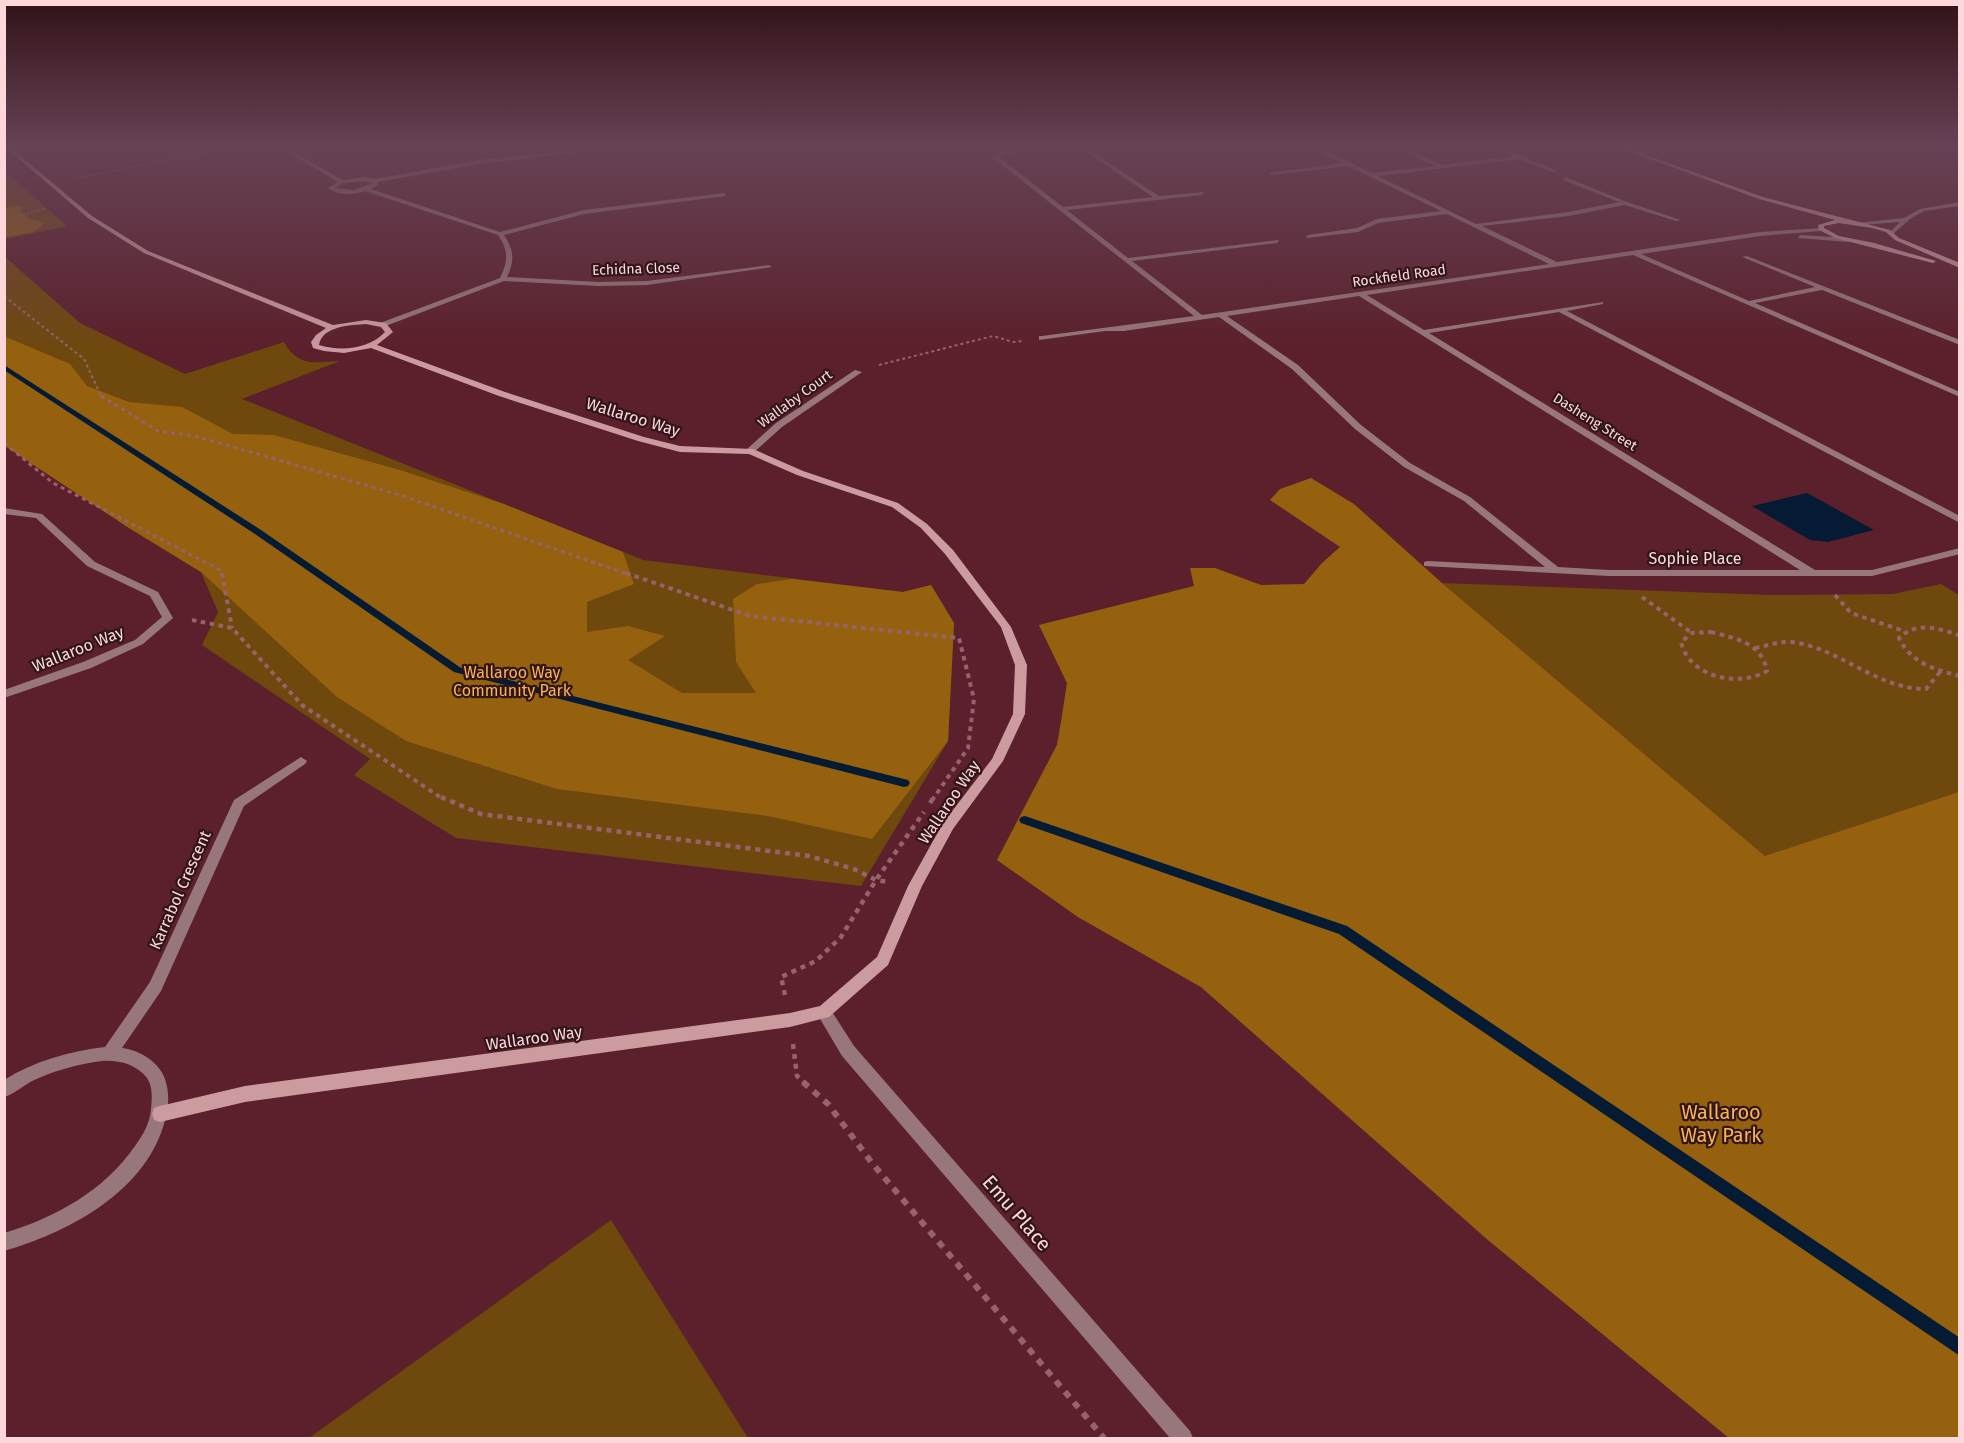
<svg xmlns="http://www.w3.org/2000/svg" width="1964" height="1443" font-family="'Fira Sans',sans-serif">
<rect width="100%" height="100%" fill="#5b202b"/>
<path fill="#6f480e" d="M5,171L67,226L5,239Z
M4,256L80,323L185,374L284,342C299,368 314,362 340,361L242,399L643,560L903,592L931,585L954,623L948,741L861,886L456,838L354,775L370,759L202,645L218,612L201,572L129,528L5,446Z
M1442,583L1771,595L1893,594L1941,584L1959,595V1438H1729L1488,1240L1201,987L1078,917L997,860L1057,745L1062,716L1067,683L1039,625L1765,856Z
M611,1220L748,1438H309Z"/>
<path fill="#95610e" d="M22,206L21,212L30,219L45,223L33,232L5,237V207Z
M5,334L6,337L70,364L87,386L129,402L182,407L233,434L274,435L400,470L504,504L623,552L634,584L587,602V632L628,626L665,636L628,660L682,693H756L736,662L733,599L757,584L792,579L903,592L931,585L954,623L948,741L872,839L768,816L557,789L406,741L337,697L201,572L129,528L5,446Z
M1311,478L1354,504L1442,583L1765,856L1959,792V1438H1729L1488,1240L1201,987L1078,917L997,860L1057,745L1062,716L1067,683L1039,625L1194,586L1190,568H1215L1261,585L1304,584L1322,563L1340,547L1270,500L1280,489Z"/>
<path fill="#041b33" d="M1807,493L1874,530L1828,542L1810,540L1752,506Z"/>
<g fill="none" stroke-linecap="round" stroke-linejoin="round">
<path fill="#041b33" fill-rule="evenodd" d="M4,365L261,530L461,668L904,779L908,780L910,783L908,786L904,787L454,672L255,534L4,370Z
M1025,816L1347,926L1960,1338V1356L1339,934L1021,823L1019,820L1021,817Z"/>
<path stroke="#96636b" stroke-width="1.5" stroke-dasharray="2 2" stroke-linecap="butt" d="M76,178L237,147
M4,221L46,208"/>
<path stroke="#96636b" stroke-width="2" stroke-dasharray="3 3" stroke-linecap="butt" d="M4,296L84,359L102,398
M879,365L993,336L1013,342L1022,341"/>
<path stroke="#96636b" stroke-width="3" stroke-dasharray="4 4" stroke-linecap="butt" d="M101,396L158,431L195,436L400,495L630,575
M4,443L53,483L222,571L223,575"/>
<path stroke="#96636b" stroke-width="4" stroke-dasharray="4.5 4.5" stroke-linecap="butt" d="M222,573L232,628
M626,573L750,616L959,638L974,699L968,748L933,799
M1835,595L1851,613L1904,631
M1642,597L1692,633
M192,620L232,628L302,705L443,799
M1711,632C1735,638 1762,643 1767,671C1738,688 1689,677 1681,642L1692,633Z
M1960,636C1940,628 1916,621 1899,638C1911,663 1935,670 1960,676
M1755,648C1767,646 1779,641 1792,642C1840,648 1876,689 1926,689L1940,672"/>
<path stroke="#96636b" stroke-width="4.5" stroke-dasharray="5 5" stroke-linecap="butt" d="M441,797L481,814L809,856L854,869L876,880L888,882
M930,803L934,797
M785,995L781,977L816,961L841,937L876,880L924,812
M793,1044L797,1076L805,1083"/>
<path stroke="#96636b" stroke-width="6" stroke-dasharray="7 7" stroke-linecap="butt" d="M803,1082L828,1104L872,1163L1104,1438"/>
<path fill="#97777b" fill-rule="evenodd" d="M279,147H285L343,180L364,177L374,179L486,159L608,147H627L486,163L377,182L378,185L371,189L500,232L584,210L724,193L726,196L584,214L504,235C514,250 515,260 507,277L599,282L647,281L769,265L772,267L647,285L599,286L504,281L383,327H380V323L500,278C508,261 509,251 498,235L365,191C352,195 340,196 328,188L338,182ZM364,181L373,183L354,190L335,188L343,183Z
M1047,147H1067L1004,154L999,157L1063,207L1153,197L1079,147H1085L1159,196L1204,192L1202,195L1067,210L1128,258L1279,240L1277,243L1132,261L1202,315L1549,264L1447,214L1378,223L1358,232L1306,238L1308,235L1357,228L1377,219L1441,211L1348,166L1272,175L1269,173L1343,163L1314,149V147H1318L1372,173L1435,166L1395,147H1402L1442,165L1514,156L1494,147H1501L1557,171L1552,172L1520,159L1378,176L1476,224L1568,212L1619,202L1563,180L1565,177L1627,202L1681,220L1676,221L1625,205L1568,216L1482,226L1557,262L1760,232L1823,228L1821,231L1760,236L1641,254L1749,301L1815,287L1742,257L1747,256L1960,340V345L1822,290L1755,303L1960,392V397L1633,255L1367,295L1424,330L1603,302V304L1567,311L1960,516V523L1559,312L1429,333L1815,570H1872L1960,548V554L1872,576H1609L1424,566V562L1428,561L1545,567L1464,501L1404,467L1355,429L1292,369L1219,317L1124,331H1105L1039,340V336H1042L1194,316L992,157L1003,151ZM1359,296L1800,570H1609L1558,567L1470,497L1410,463L1361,425L1298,365L1227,316Z
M1960,202V206L1924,211L1910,219L1892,235L1889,233L1900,222L1860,225L1857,223L1904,218L1920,209Z
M1800,235L1849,238L1852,240L1849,242L1798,238Z
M855,370L862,372L782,427L753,453H747V449L776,423Z
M4,508L42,514L95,562L158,592L173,618L143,644L91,668L4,698V690L83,662L135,640L162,617L150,596L87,566L36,518L4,514Z
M301,757L307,761L305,764L244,806L161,991L122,1048C140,1050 159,1062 165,1079C171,1098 168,1114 161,1133C137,1196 66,1233 4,1251V1233C55,1218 105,1190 135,1146C143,1135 150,1123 151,1109C152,1098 153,1087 147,1078C136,1064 119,1060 102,1061C78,1064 53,1071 32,1081C23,1086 14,1094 4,1097V1080C34,1061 70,1051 105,1047L150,982L234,800Z
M824,1005L829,1007L854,1046L1190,1431L1193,1438H1170L842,1056L816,1012L819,1007Z"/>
<path fill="#cc9ba0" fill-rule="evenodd" d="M5,147H10L92,216L148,251L333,325L366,320L386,323L393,332L377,345L505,392L644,437L680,446L753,449L803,471L898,503L927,524L953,550L1011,627L1027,665L1025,714L1003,761L953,829L922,886L888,965L829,1017L790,1027L245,1102L160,1122L154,1120L152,1114L154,1108L160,1106L245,1086L790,1013L820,1006L877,957L908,886L943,823L992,759L1013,714L1015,665L1001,627L945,554L921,528L892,507L797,475L749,454L680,452L638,441L499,396L371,348L344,353L324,351L313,348L311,342L316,335L326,328L144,253L88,218ZM366,324L381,327L385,332C369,349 341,352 319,345C322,326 351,325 366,324Z
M1617,147H1624L1763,197L1890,230L1899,238L1960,263V268L1895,240L1886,232L1872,228L1839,223L1824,226V228L1839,236L1874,243L1936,261L1933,263L1835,238L1819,230L1818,225L1835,220L1759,199Z"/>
</g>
<linearGradient id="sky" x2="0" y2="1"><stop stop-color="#321218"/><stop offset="0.42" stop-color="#664255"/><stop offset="1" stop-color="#664255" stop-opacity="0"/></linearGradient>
<rect width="1964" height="349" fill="url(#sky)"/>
<g text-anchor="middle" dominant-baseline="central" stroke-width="4.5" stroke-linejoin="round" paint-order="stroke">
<g font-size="14" fill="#fed7db" stroke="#301519">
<text transform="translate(636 269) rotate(-2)">Echidna Close</text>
<text transform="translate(1399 276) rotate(-8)">Rockfield Road</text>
<text transform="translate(795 399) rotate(-36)">Wallaby Court</text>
<text transform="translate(1595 422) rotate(32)">Dasheng Street</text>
</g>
<g font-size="16" fill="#fed7db" stroke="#301519">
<text transform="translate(633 417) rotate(17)">Wallaroo Way</text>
<text x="1695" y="558">Sophie Place</text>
<text transform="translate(78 649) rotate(-22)">Wallaroo Way</text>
<text transform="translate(949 802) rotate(-56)">Wallaroo Way</text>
<text transform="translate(180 890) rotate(-66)">Karrabol Crescent</text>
<text transform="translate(534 1038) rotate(-8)">Wallaroo Way</text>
</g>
<g font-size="16" fill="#f9b357" stroke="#301519">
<text x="512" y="672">Wallaroo Way<tspan x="512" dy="18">Community Park</tspan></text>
</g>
<g font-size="20" fill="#f9b357" stroke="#301519">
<text x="1721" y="1112">Wallaroo<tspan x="1721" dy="23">Way Park</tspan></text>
</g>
<g font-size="20" fill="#fed7db" stroke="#301519">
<text transform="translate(1017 1213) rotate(49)">Emu Place</text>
</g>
</g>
<rect width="1964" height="1443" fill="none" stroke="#fed7db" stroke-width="12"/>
</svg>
